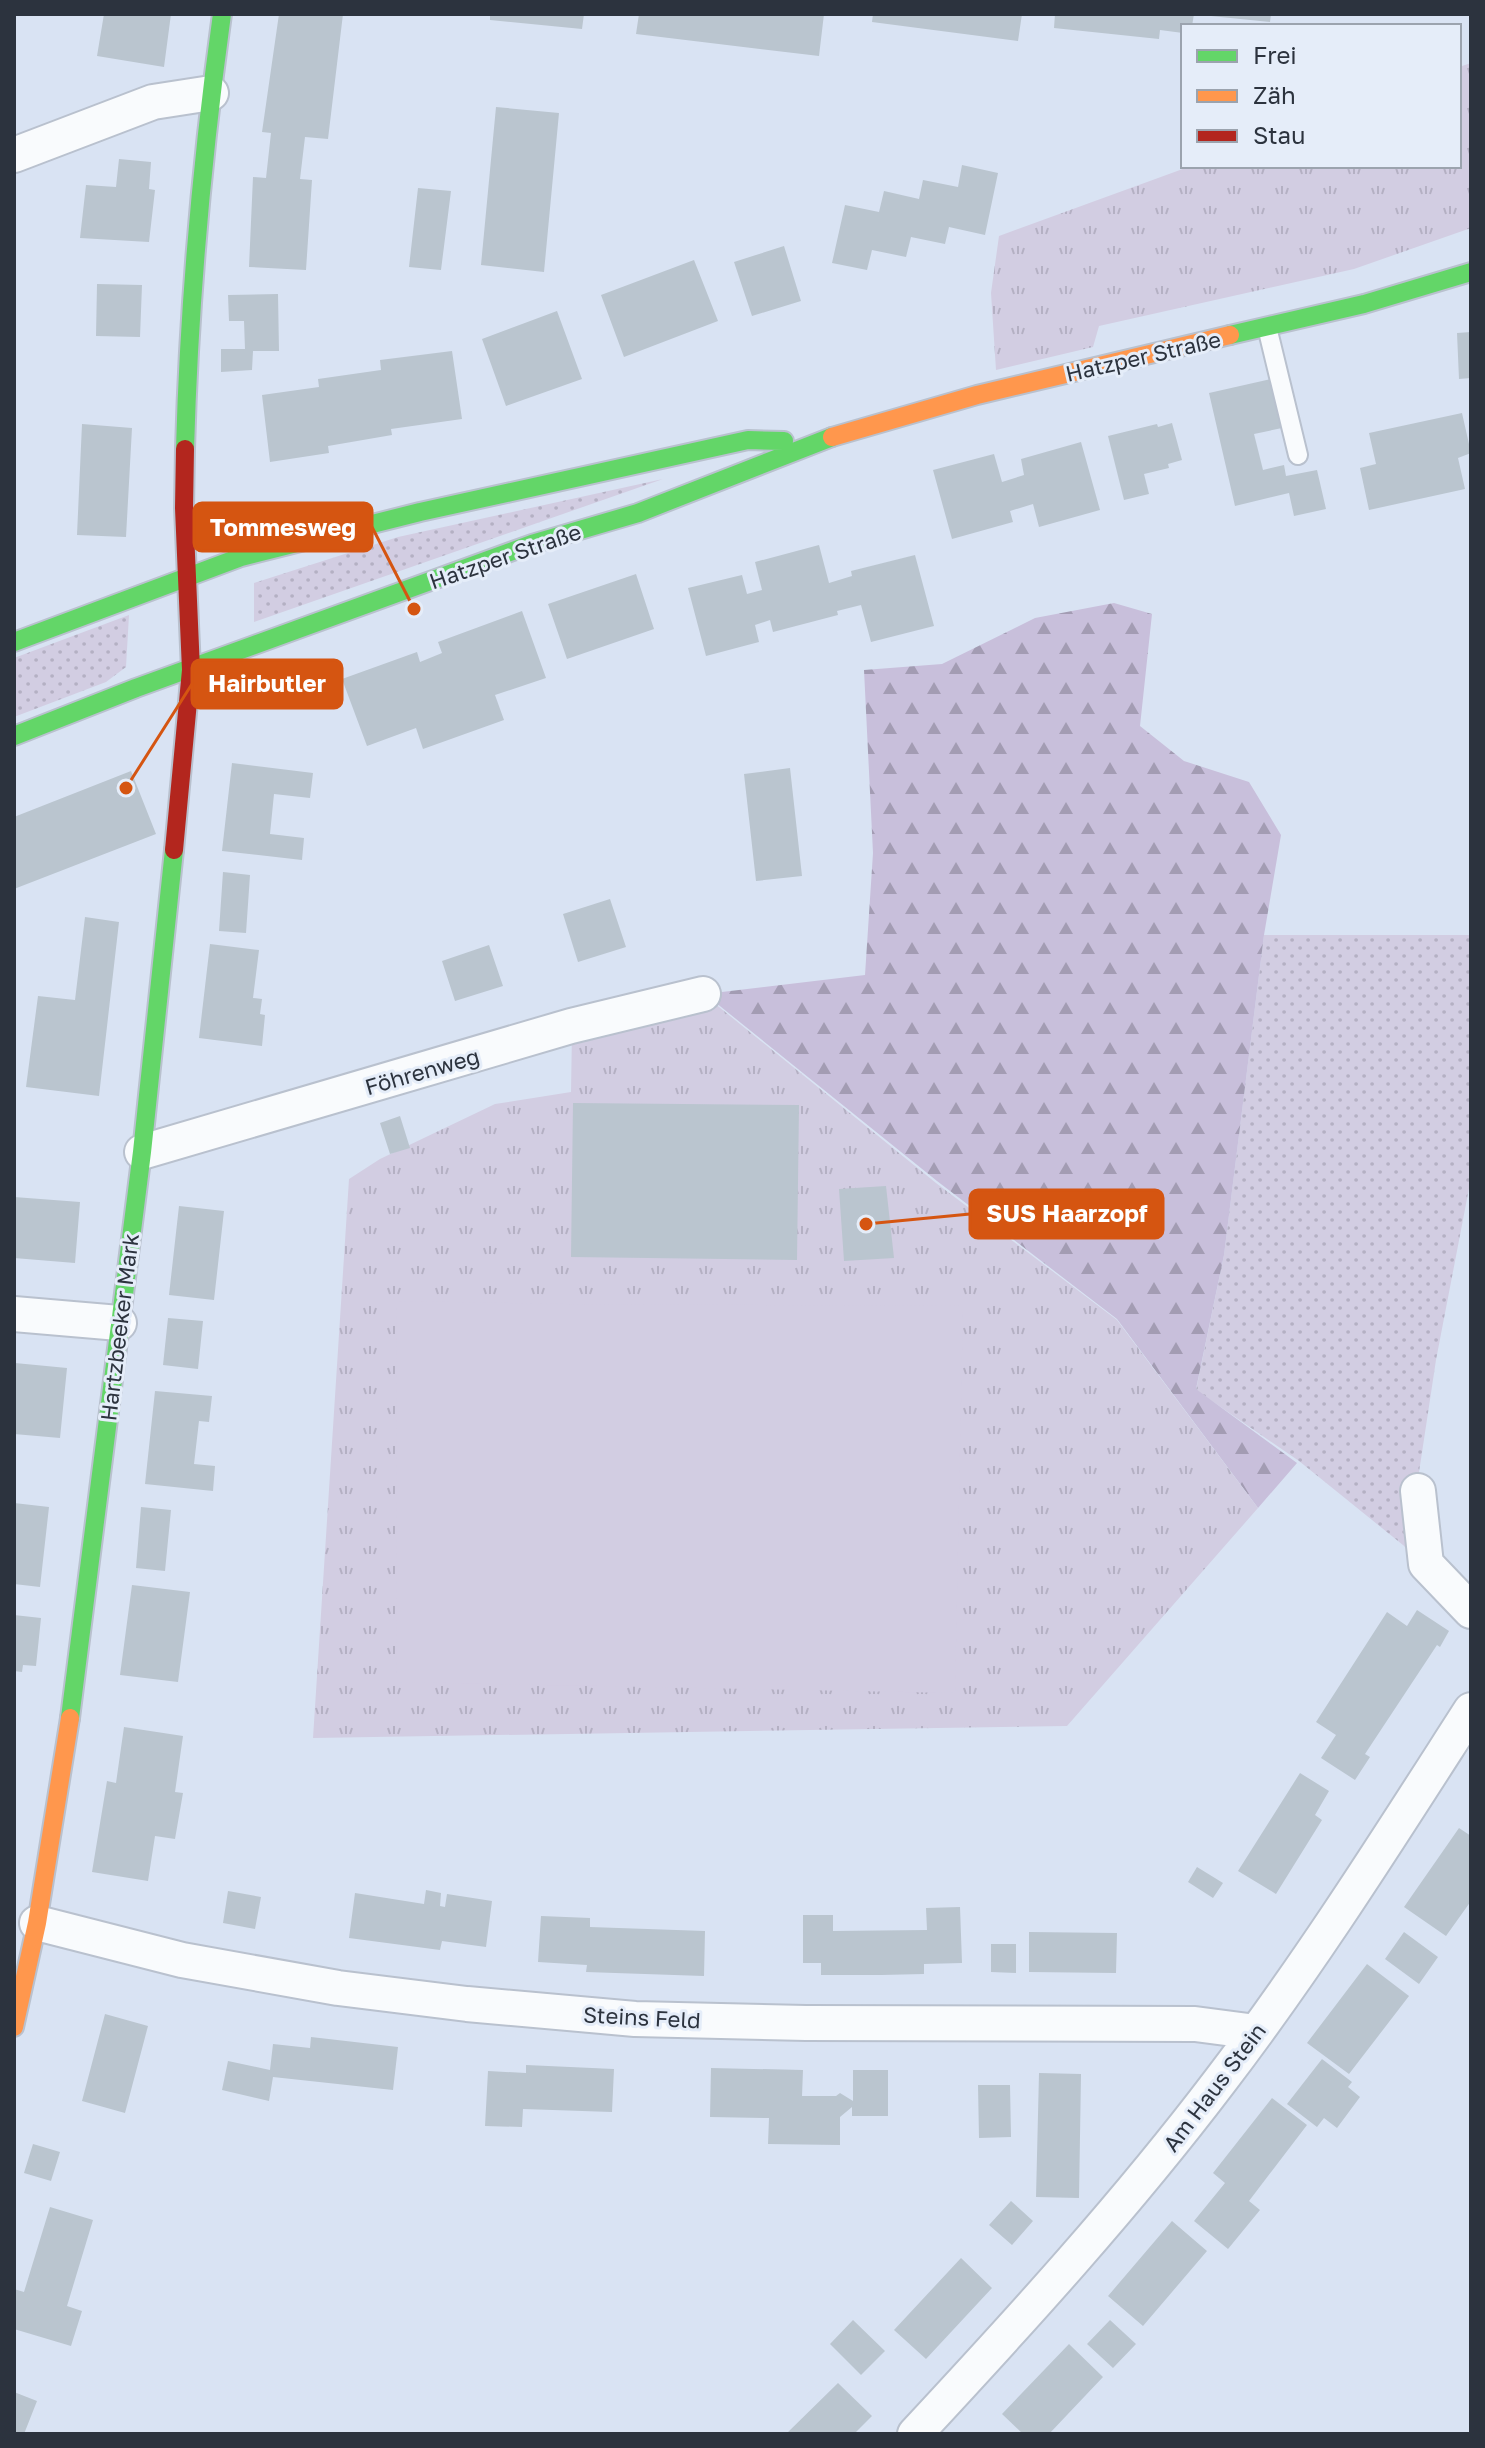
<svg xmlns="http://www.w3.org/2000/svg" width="1485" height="2448" font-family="'Golos Text',sans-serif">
<defs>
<pattern id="grass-dots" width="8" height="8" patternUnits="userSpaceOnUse" patternTransform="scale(2)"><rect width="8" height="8" fill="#d2cde2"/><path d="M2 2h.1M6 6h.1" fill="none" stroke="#b4b0c3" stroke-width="1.8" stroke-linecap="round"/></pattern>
<pattern id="forest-firs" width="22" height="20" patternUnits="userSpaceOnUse" patternTransform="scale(2)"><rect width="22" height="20" fill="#c8bfdb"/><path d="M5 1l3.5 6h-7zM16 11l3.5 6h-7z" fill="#a39cb3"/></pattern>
<pattern id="park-tufts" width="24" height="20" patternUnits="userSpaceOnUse" patternTransform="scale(2)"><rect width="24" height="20" fill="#d2cde2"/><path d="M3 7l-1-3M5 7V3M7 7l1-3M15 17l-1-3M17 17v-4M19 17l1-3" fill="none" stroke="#b4b0c3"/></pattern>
</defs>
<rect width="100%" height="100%" fill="#d9e3f3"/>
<path fill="url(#grass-dots)" d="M663,479L254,622V583L398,537Z
M129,615L126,667L106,682L14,717V658Z
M1264,935H1471V1178L1436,1360L1416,1492L1424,1562L1299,1461L1196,1390L1224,1255Z"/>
<path fill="url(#forest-firs)" d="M1114,603L1152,614L1140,726L1184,761L1249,782L1281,835L1264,935L1224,1255L1196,1389L1297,1463L1258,1508L1117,1319L937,1181L705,994L865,975L873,853L864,670L942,664L1035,618Z"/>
<path fill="url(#park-tufts)" d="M1471,63V228L1354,269L1099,326L1093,347L996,370L991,293L999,236L1191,166H1459V67Z
M703,994L936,1183L1117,1320L1258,1508L1067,1726L313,1738L349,1179L380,1159L495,1104L571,1092L572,1031Z"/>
<path fill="#d2cde2" d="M397,1301L565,1304L963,1306L955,1693L396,1682Z"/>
<path fill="#bac5cf" d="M104,14H171L164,67L97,56Z
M279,14H343L328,139L305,137L300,179L312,180L306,270L249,267L253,177L266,178L271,133L262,132Z
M490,14H584L582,29L490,20Z
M639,14H824L819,56L636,34Z
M873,14H1022L1018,41L872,22Z
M1055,14H1194L1192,26H1183V33L1160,30L1159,39L1054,28Z
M1211,14H1271L1270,22L1211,16Z
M496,107L559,113L544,272L481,265Z
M119,159L151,162L149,189L155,190L149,242L80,238L86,185L116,187Z
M962,165L998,173L985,235L949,227L945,244L911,237L906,257L872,250L867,270L832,263L845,205L879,212L884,191L919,199L923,180L958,187Z
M418,188L451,191L441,270L409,267Z
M784,246L801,301L752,316L734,262Z
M694,260L718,321L624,357L601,295Z
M97,284L142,285L140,337L96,336Z
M278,294L279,351H253L252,370L221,372V349H245L244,321H229L228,295Z
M557,311L582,379L506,406L482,339Z
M1471,332V378L1459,379L1457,333Z
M452,351L462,419L391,429L392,435L328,446L329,453L270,462L262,395L319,387L318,379L381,370L380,360Z
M1271,379L1282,428L1254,434L1263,470L1284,465L1286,476L1317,470L1326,509L1294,516L1289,493L1235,506L1209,393Z
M1462,413L1471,453L1458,458L1465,489L1369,510L1360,468L1376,464L1369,433Z
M1172,423L1182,460L1168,464L1169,468L1144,474L1149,494L1124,500L1108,436L1157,424L1158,427Z
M82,424L132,428L126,537L77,535Z
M1081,442L1100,510L1039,527L1033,504L1010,511L1013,522L952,539L933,470L994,454L1002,482L1024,475L1021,459Z
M819,545L829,583L852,576L851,571L915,555L934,626L871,642L861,605L837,611L838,615L773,632L770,620L755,625L759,642L706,656L688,588L742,575L747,594L762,590L755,562Z
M636,574L654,629L567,659L548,604Z
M522,611L546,678L495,695L504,720L423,749L416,728L367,746L342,679L417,652L420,662L442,653L438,642Z
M232,763L313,773L310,798L274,794L270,834L304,838L302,860L222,851Z
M790,768L802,876L756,881L744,774Z
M131,771L156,834L14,889V817Z
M223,872L250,875L246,933L219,931Z
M610,899L626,947L578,962L563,914Z
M85,917L119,922L99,1096L26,1087L38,996L75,1000Z
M210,944L259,950L253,998L262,999L260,1014L265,1015L262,1046L199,1038Z
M489,945L503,986L455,1001L442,961Z
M573,1103L799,1105L797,1260L571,1257Z
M400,1116L410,1148L390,1154L380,1123Z
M886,1186L894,1258L844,1261L839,1189Z
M14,1197L80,1202L75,1263L14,1258Z
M179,1206L224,1211L214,1300L169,1295Z
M168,1318L203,1321L198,1369L163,1365Z
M15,1363L67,1368L60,1438L14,1434Z
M155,1391L212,1396L209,1422L199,1421L194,1464L215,1466L213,1491L145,1484Z
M14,1503L49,1507L40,1587L14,1584Z
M141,1507L171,1510L165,1571L136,1568Z
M132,1585L190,1592L178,1682L120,1675Z
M1417,1610L1449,1631L1440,1647L1437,1645L1365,1754L1370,1757L1355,1780L1321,1758L1336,1735L1316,1722L1387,1612L1407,1626Z
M14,1615L41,1618L36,1666L23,1665L22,1672L14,1671Z
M124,1727L183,1736L175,1792L183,1793L175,1839L155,1836L148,1881L92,1872L107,1781L116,1783Z
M1300,1773L1329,1791L1315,1815L1322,1820L1276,1894L1238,1871Z
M1459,1828L1471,1836V1901L1446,1936L1404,1907Z
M1197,1867L1223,1883L1213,1898L1188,1882Z
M426,1890L441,1893L440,1906L445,1907L447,1894L492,1901L486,1947L442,1941L440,1950L349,1938L355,1893L424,1904Z
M228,1891L261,1897L255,1929L223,1923Z
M960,1907L962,1963L924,1964V1974L881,1975H821V1963H803V1915H833V1931L927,1930L926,1908Z
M541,1916L590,1918V1927L705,1931L704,1976L586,1972L587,1965L538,1962Z
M1029,1932L1117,1933L1116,1973L1029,1972Z
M1404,1932L1438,1957L1419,1984L1385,1959Z
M991,1944H1016V1973L991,1972Z
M1367,1964L1409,1996L1349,2074L1307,2043Z
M105,2014L148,2026L125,2113L82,2101Z
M311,2037L398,2047L393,2090L273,2077L269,2101L222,2090L228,2061L270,2070L273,2044L310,2048Z
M1322,2059L1352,2082L1348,2087L1360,2097L1337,2128L1324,2118L1317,2127L1287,2104Z
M526,2065L614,2069L612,2112L523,2109L522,2127L485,2126L488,2071L526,2073Z
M711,2068L803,2070L802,2096H836L840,2093L853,2101V2070H888V2116H852V2107L840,2117V2145L768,2144L769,2118L710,2117Z
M1039,2073L1081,2074L1079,2198L1036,2197Z
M978,2085H1010L1011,2137L979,2138Z
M1272,2098L1307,2125L1249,2201L1260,2210L1228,2249L1194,2221L1225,2183L1213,2173Z
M33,2144L60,2152L51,2181L24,2173Z
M1011,2201L1033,2221L1012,2245L989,2225Z
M50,2207L93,2220L67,2306L82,2311L71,2346L14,2329V2289L24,2292Z
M1172,2221L1207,2251L1143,2326L1108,2296Z
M961,2258L992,2288L926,2359L894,2330Z
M853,2320L885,2351L861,2375L830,2344Z
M1110,2320L1136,2344L1113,2368L1087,2344Z
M1069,2344L1103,2377L1049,2434H1023L1002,2414Z
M838,2383L872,2416L854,2434H786Z
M14,2392L37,2401L24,2434H14Z"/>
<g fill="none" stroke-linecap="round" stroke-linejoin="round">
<g stroke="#b9c1ce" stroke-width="22">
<path id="lane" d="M1267,327L1298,455"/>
</g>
<g stroke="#b9c1ce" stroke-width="38">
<path id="street" d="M14,155L153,102L211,93
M142,1152L571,1026L703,994
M14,1314L119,1323
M1418,1491L1426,1564L1471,1611
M37,1923L182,1960L338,1988L467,2004L635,2019L806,2023L1195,2024L1256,2032
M915,2434C1021,2320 1126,2205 1220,2081C1311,1962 1390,1836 1471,1710"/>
</g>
<g stroke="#b9c1ce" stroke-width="22">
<path id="fast" d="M1230,335L1364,304L1471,272
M185,449C189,304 202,158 222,14
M14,642L241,557L420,512L748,440L784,441
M14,736L136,688L532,544L638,513L832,437
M70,1718L142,1152L174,850"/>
</g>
<g stroke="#b9c1ce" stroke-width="22">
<path id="slow" d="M832,437L977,395L1230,335
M14,2027L37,1923L70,1718"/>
</g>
<g stroke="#b9c1ce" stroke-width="22">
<path id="jam" d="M174,850L191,670L184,508L185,449"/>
</g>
<use href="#lane" stroke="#f9fbfd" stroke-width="18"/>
<use href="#street" stroke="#f9fbfd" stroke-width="34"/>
<use href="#fast" stroke="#63d668" stroke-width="18"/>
<use href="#slow" stroke="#ff974d" stroke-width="18"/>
<use href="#jam" stroke="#b3261e" stroke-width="18"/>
</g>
<g text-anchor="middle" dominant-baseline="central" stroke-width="6" stroke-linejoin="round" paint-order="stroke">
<g font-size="22" fill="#2c333e" stroke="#e5edf9">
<text transform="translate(1143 356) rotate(-13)">Hatzper Straße</text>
<text transform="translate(505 556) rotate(-19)">Hatzper Straße</text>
<text transform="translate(422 1071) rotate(-16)">Föhrenweg</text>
<text transform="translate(119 1327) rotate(-83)">Hartzbeeker Mark</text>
<text transform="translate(642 2017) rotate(3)">Steins Feld</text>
<text transform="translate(1214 2087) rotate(-53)">Am Haus Stein</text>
</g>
</g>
<path fill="none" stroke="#d55511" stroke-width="3" d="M414 609L372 527M126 788L192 684M866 1224L970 1214"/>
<g fill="#d55511" stroke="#e5edf9" stroke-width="3">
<circle cx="414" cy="609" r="8"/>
<circle cx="126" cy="788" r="8"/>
<circle cx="866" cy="1224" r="8"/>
</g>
<g fill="#d55511" stroke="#d55511" stroke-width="3">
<rect x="194" y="503" width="178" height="48" rx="8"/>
<rect x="192" y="660" width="150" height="48" rx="8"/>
<rect x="970" y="1190" width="193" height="48" rx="8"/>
</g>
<g font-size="24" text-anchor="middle" font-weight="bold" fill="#fff">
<text x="283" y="536">Tommesweg</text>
<text x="267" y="692">Hairbutler</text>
<text x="1067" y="1222">SUS Haarzopf</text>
</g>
<rect width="1485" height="2448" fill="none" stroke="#2c333e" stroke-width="32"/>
<rect x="1181" y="24" width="280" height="144" fill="#e5edf9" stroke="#9ba3ae" stroke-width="2"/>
<rect x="1197" y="50" width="40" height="12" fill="#63d668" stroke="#9ba3ae" stroke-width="2"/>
<text x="1253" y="64" font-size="24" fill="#2c333e">Frei</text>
<rect x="1197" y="90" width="40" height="12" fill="#ff974d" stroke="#9ba3ae" stroke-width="2"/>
<text x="1253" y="104" font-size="24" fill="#2c333e">Zäh</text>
<rect x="1197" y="130" width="40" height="12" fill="#b3261e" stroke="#9ba3ae" stroke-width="2"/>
<text x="1253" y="144" font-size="24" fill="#2c333e">Stau</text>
</svg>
